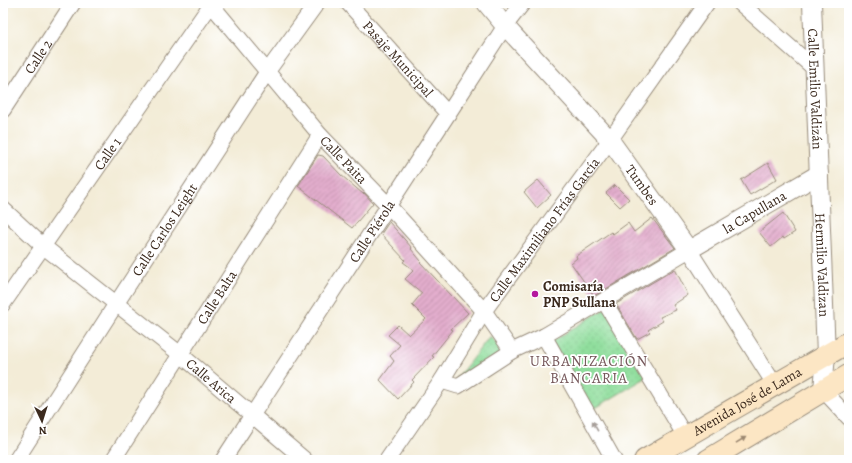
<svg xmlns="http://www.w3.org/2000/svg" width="852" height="463" font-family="Alegreya,serif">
<defs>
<pattern id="park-dots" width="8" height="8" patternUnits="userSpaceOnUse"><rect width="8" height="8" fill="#90de9d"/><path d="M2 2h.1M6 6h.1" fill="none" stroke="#7dbf87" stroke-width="1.8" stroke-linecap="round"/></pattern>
<pattern id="building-hatch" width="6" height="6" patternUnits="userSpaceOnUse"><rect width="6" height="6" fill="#e3adcd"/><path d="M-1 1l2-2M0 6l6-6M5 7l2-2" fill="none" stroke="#b98da6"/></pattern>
</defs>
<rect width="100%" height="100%" fill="#fff"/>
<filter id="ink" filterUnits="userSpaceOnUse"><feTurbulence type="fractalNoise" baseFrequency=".025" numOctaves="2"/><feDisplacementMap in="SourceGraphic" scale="8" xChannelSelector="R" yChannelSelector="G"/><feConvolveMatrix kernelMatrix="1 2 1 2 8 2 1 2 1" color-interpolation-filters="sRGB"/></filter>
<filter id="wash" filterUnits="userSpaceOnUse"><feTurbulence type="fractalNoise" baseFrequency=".012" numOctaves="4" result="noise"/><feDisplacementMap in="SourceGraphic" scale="16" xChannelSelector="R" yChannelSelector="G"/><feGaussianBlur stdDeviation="0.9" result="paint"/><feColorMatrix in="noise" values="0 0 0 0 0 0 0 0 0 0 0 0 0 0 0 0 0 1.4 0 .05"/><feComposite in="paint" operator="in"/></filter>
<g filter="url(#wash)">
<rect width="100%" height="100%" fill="#f3ecd7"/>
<path fill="url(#park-dots)" stroke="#66845e" d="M606,308L647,377L592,410L551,342Z
M490,336L505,353L457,378Z"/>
<g id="blocks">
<path fill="url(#building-hatch)" d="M318,155L323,156L341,175L363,194L364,193L373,203L352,228L298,186Z
M768,163L777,179L750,195L741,180Z
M538,180L551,195L537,208L524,192Z
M615,185L629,199L620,207L606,193Z
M783,213L795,232L784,239L783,237L771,247L759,232Z
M652,218L675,248L594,296L571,263L577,258L576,256L611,232L613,234L628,223L634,232Z
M389,222L412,248L411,249L421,261L420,262L468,313L451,329L453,330L432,356L434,357L412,380L414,382L398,399L380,380L394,361L390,356L400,345L388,335L398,325L409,335L426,319L412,305L422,293L405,279L414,270L403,262L405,260L381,234Z
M675,269L688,295L673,305L676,310L660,317L663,321L648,330L650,332L637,339L616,304Z"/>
</g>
</g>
<g filter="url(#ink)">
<use href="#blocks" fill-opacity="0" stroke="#978b7a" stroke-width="1"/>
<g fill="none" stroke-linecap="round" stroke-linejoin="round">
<g stroke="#978b7a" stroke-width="17">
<g id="minor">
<path id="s1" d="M210,3L320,135L388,205L484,311L512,351"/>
<path id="s2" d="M348,3L448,114"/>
<path d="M740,3L815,69"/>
<path id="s3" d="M3,110L73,3"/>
<path id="s4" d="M3,209L43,246L180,354L305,460"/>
<path d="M604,301L685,436"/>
<path id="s5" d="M3,304L212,3"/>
<path d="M544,336L614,460"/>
<path d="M442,380L445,382L458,386L512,351L544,336L689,250L775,385"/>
<path d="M823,390L849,418"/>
<path id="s6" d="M16,460L116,304L267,72L317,3"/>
<path id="s7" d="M113,460L320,135"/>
<path id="s8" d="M223,460L448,114L505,26L523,3"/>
<path id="s9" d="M387,460L442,380L484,311L610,140L707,3"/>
</g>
</g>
<g stroke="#978b7a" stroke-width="20">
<g id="tertiary">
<path id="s10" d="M486,3L505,26L610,140L689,250L819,174"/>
<path id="s11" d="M812,3L826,355L823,390"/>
</g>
</g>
<g stroke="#978b7a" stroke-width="23">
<g id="secondary">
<path id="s12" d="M645,460L849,342"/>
<path d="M708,460L849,375"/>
</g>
</g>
<use href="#minor" stroke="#fff" stroke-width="15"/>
<use href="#tertiary" stroke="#fff" stroke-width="18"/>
<use href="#secondary" stroke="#fce6c4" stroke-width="21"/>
</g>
<defs><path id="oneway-solid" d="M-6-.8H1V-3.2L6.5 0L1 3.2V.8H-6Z"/></defs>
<use fill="#a79f9a" href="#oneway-solid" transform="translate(595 426) rotate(-119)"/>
<use fill="#9c8871" href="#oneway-solid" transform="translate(741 440) rotate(-31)"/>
</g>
<circle fill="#b5179e" stroke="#fff" stroke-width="1.5" cx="535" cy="294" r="4"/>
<g text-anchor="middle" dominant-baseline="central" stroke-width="3.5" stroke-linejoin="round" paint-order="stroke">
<g font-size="14" fill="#3b2a1e" stroke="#fff">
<text stroke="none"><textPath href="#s3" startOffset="64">Calle 2</textPath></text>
<text stroke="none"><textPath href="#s2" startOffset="75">Pasaje Municipal</textPath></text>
<text stroke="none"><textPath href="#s11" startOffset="86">Calle Emilio Valdizán</textPath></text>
<text stroke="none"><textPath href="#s5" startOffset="183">Calle 1</textPath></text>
<text stroke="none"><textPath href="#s1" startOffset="206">Calle Paita</textPath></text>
<text stroke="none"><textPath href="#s10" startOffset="240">Tumbes</textPath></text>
<text stroke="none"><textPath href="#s10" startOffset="396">la Capullana</textPath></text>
<text stroke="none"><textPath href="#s6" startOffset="274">Calle Carlos Leight</textPath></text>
<text stroke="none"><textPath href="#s9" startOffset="279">Calle Maximiliano Frías García</textPath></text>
<text stroke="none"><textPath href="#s8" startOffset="273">Calle Piérola</textPath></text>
<text stroke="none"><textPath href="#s11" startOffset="262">Hermilio Valdizan</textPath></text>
<text stroke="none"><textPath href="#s7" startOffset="193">Calle Balta</textPath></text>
<text stroke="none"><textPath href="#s4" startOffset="270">Calle Arica</textPath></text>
<text stroke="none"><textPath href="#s12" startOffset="118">Avenida José de Lama</textPath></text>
</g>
<g font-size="14" font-weight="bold" fill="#3b2a1e" stroke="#fff" text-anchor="start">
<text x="543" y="286">Comisaría<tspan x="543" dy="16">PNP Sullana</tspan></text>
</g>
<g font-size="15" letter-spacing="1" fill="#76585b" stroke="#fff">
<text x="589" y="361">URBANIZACIÓN<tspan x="589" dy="17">BANCARIA</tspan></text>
</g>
</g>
<rect width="852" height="463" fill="none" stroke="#fff" stroke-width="16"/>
<g transform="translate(42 421) rotate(176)" stroke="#ffffff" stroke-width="3" paint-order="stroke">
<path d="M0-3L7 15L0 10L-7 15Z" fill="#3b2a1e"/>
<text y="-6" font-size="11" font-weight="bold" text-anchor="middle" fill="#3b2a1e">N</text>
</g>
</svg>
